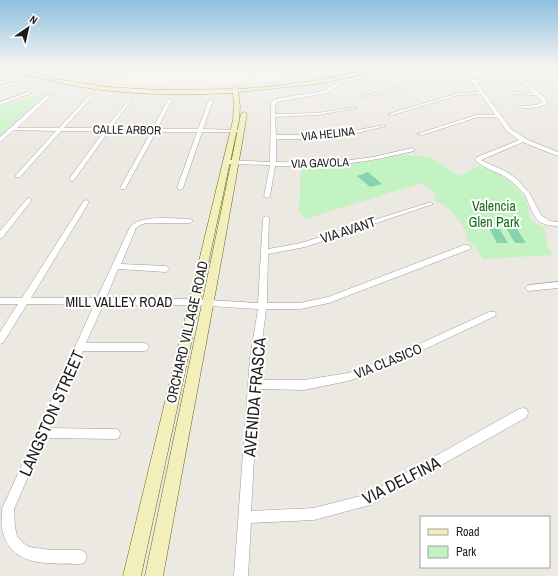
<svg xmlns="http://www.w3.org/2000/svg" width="558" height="576" font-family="'Archivo Narrow',sans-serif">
<rect width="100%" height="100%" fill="#ece8e2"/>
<path fill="#fbf8dc" d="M132,67H359L303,78L229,84L224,86L177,87L110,83Z"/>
<path fill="#c3f3c2" d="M33,96L40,98L0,135V107Z
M405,155L430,157L459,176L479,166C499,173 520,184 528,206C529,209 528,212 529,215C531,222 537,225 544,228L548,248L553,255L483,259L475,246L465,240L468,235C459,218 451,209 434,199L437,195L422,183L305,219L299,211L301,167C338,167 369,162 405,155Z"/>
<path fill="#88d3af" d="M368,172L382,184L370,187L357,176Z
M489,228H499L508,243H497Z
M506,228L517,229L526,243H515Z"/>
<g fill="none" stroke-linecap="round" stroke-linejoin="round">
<g stroke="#9d9d9d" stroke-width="1">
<path id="street" d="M23,67H30L17,72L15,71Z
M71,67H84L102,70L108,67H115L102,72Z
M391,67H399L342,83L327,93L277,102L275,105V114L318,113L355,107L357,108L318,115L275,117L276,135H331L384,125L386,126L331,139H276V162L320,163L343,161L373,157L412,148L415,150L414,151C365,163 326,168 275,166L270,196L267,198L264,196L270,165L228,164L225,162L228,160L270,162L271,105L273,100L280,98L324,91L340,81Z
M436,67C455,67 474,88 492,76C495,74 498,70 501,67H506L501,72L522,79L546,99L547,104C539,107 527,110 520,107V106L536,105L543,102L536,95L513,94V92H515L533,93L520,81L499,74L493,79L477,83L511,129L528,140L558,152V156L537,148L523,142L481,160L505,171L517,179L530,194L541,215L550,221L558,222V226C552,226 545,225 540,222C532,216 530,204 525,195C521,190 517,186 512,182C501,172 485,170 475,160L477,157L519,140L507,131L497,117H478L422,135L417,134L476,115H495L481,94L459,95L392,115L388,114L459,93L479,92L473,83L456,74L363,98L361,97L452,73Z
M531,67H537L558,76V78Z
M17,81L18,83L0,88V86Z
M28,92L32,93L0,105V102Z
M47,95L51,96L17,128H59L90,95L92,96V97L64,128H106L130,98L132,99L111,128L152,129L168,100L170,99L172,100L157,129H198L209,100L211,99L213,100L203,129L241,130L243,131L241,132H202L183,188L180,190L177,188L197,132H156L125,189H121L120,188L151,132L109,131L74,180L72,181L69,179L104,131H61L20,177H16V175L56,131L14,130L0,142V137Z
M29,198L31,199V201L2,238H0V231L27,199Z
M86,200L89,202L31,298H97L130,227C141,214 174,219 190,219L193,221L190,223H146L140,225L136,228L121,264L166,266L170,269L166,272L118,269L106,298L194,299L258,303L263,218L266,216L269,218L268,249L301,243L428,203L430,202L433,204L305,247L268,254L267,303H300L328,297L464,245H467L471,247L470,249L329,303L300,309H266L260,358L258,380H304L348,373L378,363L489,312H495L496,314L495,316L383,369L348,381L304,390L258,389L251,511L314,508L368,494L519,409L523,408L527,409L528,413L527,417L370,505L314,520L251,523L248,576H234L250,358L258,309L194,305H103L86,343H144L147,344L149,347L147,350L144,351H83L49,428L115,429L119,430L120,434L119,438L115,439L45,438L14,509L15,527L17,536L23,543L29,547L51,550H80L85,552L87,557L85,562L80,564C48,563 9,568 2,528C1,522 2,515 2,509L94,305L27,304L3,343L0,344V332L18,304H0V298H22L83,202Z
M558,282V288L529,291L525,288L529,285Z"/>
</g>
<g stroke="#646510" stroke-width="1">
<path id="secondary" d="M6,67H15L57,79L107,87L158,90L232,89L235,86L238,89C284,86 330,80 375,67H384L361,74L318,84L238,92L240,106L239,120L141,576H123L233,120L234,106L233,93C169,96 105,95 44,79C31,76 17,73 6,67Z
M244,112L247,114C221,268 191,422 163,576H145C177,422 210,268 241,114Z"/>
</g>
<use href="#street" fill="#fff" fill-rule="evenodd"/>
<use href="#secondary" fill="#f2efba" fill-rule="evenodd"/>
</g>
<linearGradient id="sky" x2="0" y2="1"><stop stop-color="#8ebfe0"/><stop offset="0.45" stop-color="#f6f5f2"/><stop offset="1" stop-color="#f6f5f2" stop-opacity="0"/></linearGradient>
<rect width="558" height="148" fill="url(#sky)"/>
<g text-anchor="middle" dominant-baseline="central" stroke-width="4" stroke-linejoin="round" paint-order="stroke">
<g font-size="12" fill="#1c1c1c" stroke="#fff">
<text transform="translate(127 130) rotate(1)">CALLE ARBOR</text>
<text transform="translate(328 134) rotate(-6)">VIA HELINA</text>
<text transform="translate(320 163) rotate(-2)">VIA GAVOLA</text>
</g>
<g font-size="14" fill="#176d16" stroke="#fff">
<text x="494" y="206">Valencia<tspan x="494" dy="16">Glen Park</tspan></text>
</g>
<g font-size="14" fill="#1c1c1c" stroke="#fff">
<text transform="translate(348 230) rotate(-18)">VIA AVANT</text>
<text x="119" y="302">MILL VALLEY ROAD</text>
<text transform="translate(187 332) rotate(-77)">ORCHARD VILLAGE ROAD</text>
<text transform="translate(388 361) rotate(-22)">VIA CLASICO</text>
</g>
<g font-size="17" fill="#1c1c1c" stroke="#fff">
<text transform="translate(254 397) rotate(-85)">AVENIDA FRASCA</text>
<text transform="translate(51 413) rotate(-66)">LANGSTON STREET</text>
<text transform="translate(401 480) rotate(-27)">VIA DELFINA</text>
</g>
</g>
<rect x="420" y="516" width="130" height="52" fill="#ffffff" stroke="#a4a4a4"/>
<rect x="428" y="529" width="20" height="6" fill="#f2efba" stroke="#a4a4a4"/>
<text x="456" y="536" font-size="12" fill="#1c1c1c">Road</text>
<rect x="428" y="546" width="20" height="12" fill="#c3f3c2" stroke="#a4a4a4"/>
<text x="456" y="556" font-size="12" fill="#1c1c1c">Park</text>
<g transform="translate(28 28) rotate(34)" stroke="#ffffff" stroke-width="3" paint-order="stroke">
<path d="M0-3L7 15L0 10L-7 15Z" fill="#1c1c1c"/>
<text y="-6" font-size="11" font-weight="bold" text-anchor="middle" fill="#1c1c1c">N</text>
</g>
</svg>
